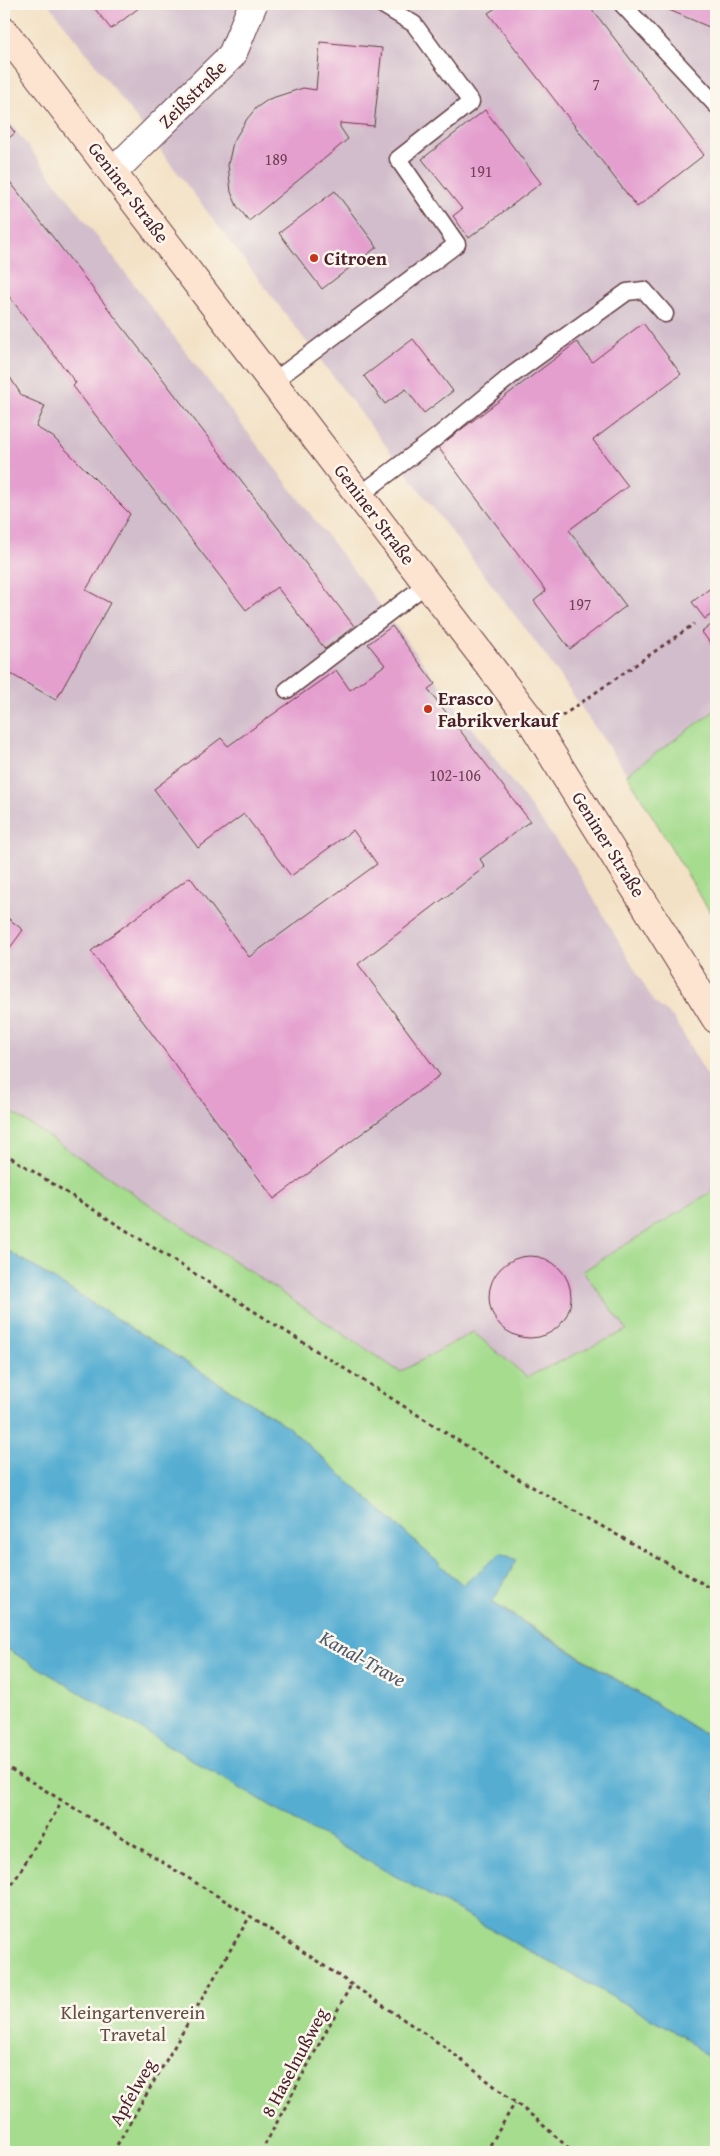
<svg xmlns="http://www.w3.org/2000/svg" width="720" height="2156" font-family="'Gentium Book Plus',serif">
<rect width="100%" height="100%" fill="#fbf7ec"/>
<filter id="ink" filterUnits="userSpaceOnUse"><feTurbulence type="fractalNoise" baseFrequency=".02" numOctaves="2"/><feDisplacementMap in="SourceGraphic" scale="10" xChannelSelector="R" yChannelSelector="G"/><feConvolveMatrix kernelMatrix="1 2 1 2 8 2 1 2 1" color-interpolation-filters="sRGB"/></filter>
<filter id="wash" filterUnits="userSpaceOnUse"><feTurbulence type="fractalNoise" baseFrequency=".0096" numOctaves="4" result="noise"/><feDisplacementMap in="SourceGraphic" scale="20" xChannelSelector="R" yChannelSelector="G"/><feGaussianBlur stdDeviation="1.12" result="paint"/><feColorMatrix in="noise" values="0 0 0 0 0 0 0 0 0 0 0 0 0 0 0 0 0 1.4 0 .05"/><feComposite in="paint" operator="in"/></filter>
<g filter="url(#wash)">
<rect width="100%" height="100%" fill="#f3e1c5"/>
<path fill="#d1bdcb" d="M49,4H716V710L627,774L546,656Z
M4,115L371,593L574,865L654,1002L673,1017L716,1091V1189L584,1271L627,1329L527,1377L473,1332L400,1372L4,1107Z"/>
<path fill="#a5dc8e" stroke="#787e5c" d="M716,710V922L627,774Z
M4,1107L400,1372L473,1332L527,1377L627,1330L583,1271L716,1189V1741L492,1602L501,1553L463,1585L286,1425L4,1248Z
M4,1647L278,1811L681,2035L716,2064V2152H4Z"/>
<path fill="#55add2" stroke="#50667e" d="M4,1248L286,1425L463,1585L501,1553L517,1560L492,1603L716,1741V2064L681,2035L278,1811L4,1647Z"/>
<g id="blocks">
<path fill="#e49fcf" d="M91,4H144L111,29Z
M494,4H588L704,155L637,207L488,13L497,7Z
M655,4H716V30Z
M320,42L382,48L374,126L340,123V127L348,139L249,221L237,206L231,192L228,165L233,142L247,119L256,108L269,99L303,88L316,90Z
M485,110L541,183L469,238L453,216L462,209L422,159Z
M4,118L15,133L4,142Z
M4,174L354,626L325,649L277,587L246,610L73,386L76,383L4,290Z
M335,191L377,247L322,289L279,233Z
M643,323L681,374L593,440L628,486L569,530L626,606L570,649L534,601L546,591L438,447L577,342L592,362Z
M413,339L453,391L424,413L406,389L385,404L364,376Z
M4,368L22,396L45,406L36,427L53,437L130,514L86,590L110,603L56,700L4,670Z
M716,584V611L705,619L692,602Z
M716,621V651L702,632Z
M392,626L435,684L428,689L530,821L480,859L485,867L358,964L440,1075L274,1199L91,951L190,877L249,957L377,864L353,830L291,876L244,814L198,848L154,789L221,738L228,746L336,670L350,690L385,665L368,644Z
M4,915L23,930L4,956Z
M489 1297a41 41 0 1 1 82 0a41 41 0 1 1-82 0Z"/>
</g>
</g>
<g filter="url(#ink)">
<use href="#blocks" fill-opacity="0" stroke="#633c42" stroke-width="1"/>
<g fill="none" stroke-linecap="round" stroke-linejoin="round">
<g stroke="#633c42" stroke-width="19">
<path id="lane" d="M622,4L716,105
M274,381L457,244L398,159L471,102L414,24L381,4
M360,495L438,436L512,375L627,292L644,290L665,314
M287,690L428,583"/>
</g>
<g stroke="#633c42" stroke-width="30">
<path id="street" d="M113,172L232,55L253,4"/>
</g>
<g stroke="#633c42" stroke-width="30">
<path id="secondary" d="M4,31L528,716L716,1019"/>
</g>
<path stroke="#633c42" stroke-width="3" stroke-dasharray="4 4" stroke-linecap="butt" d="M562,716L694,624
M4,1153L522,1481L716,1591
M4,1765L250,1916L446,2048L535,2118L573,2152
M4,1898L62,1802
M113,2152L250,1916
M261,2152L351,1985
M486,2152L515,2103"/>
<use href="#lane" stroke="#fff" stroke-width="16"/>
<use href="#street" stroke="#fff" stroke-width="28"/>
<use href="#secondary" stroke="#fde4d1" stroke-width="28"/>
</g>
</g>
<g fill="#c8321e" stroke="#fbf7ec" stroke-width="2">
<circle cx="314" cy="258" r="5"/>
<circle cx="428" cy="709" r="5"/>
</g>
<g text-anchor="middle" dominant-baseline="central" stroke-width="5" stroke-linejoin="round" paint-order="stroke">
<g font-size="16" fill="#703f54">
<text x="596" y="84">7</text>
<text x="276" y="159">189</text>
<text x="481" y="171">191</text>
<text x="580" y="604">197</text>
<text x="455" y="775">102-106</text>
</g>
<g font-size="19" fill="#4a1f2b" stroke="#fbf7ec">
<text transform="translate(192 94) rotate(-45)">Zeißstraße</text>
<text transform="translate(129 192) rotate(53)">Geniner Straße</text>
<text transform="translate(375 514) rotate(53)">Geniner Straße</text>
<text transform="translate(609 844) rotate(58)">Geniner Straße</text>
<text transform="translate(294 2062) rotate(-62)">8 Haselnußweg</text>
<text transform="translate(132 2092) rotate(-60)">Apfelweg</text>
</g>
<g font-size="19" font-weight="bold" fill="#4a1f2b" stroke="#fbf7ec" text-anchor="start">
<text x="324" y="258">Citroen</text>
<text x="438" y="698">Erasco<tspan x="438" dy="22">Fabrikverkauf</tspan></text>
</g>
<g font-size="19" fill="#614e44" stroke="#fbf7ec">
<text x="133" y="2012">Kleingartenverein<tspan x="133" dy="22">Travetal</tspan></text>
</g>
<g font-size="20" font-style="italic" fill="#4e586e" stroke="#fbf7ec">
<text transform="translate(363 1658) rotate(29)">Kanal-Trave</text>
</g>
</g>
<rect width="720" height="2156" fill="none" stroke="#fbf7ec" stroke-width="20"/>
</svg>
